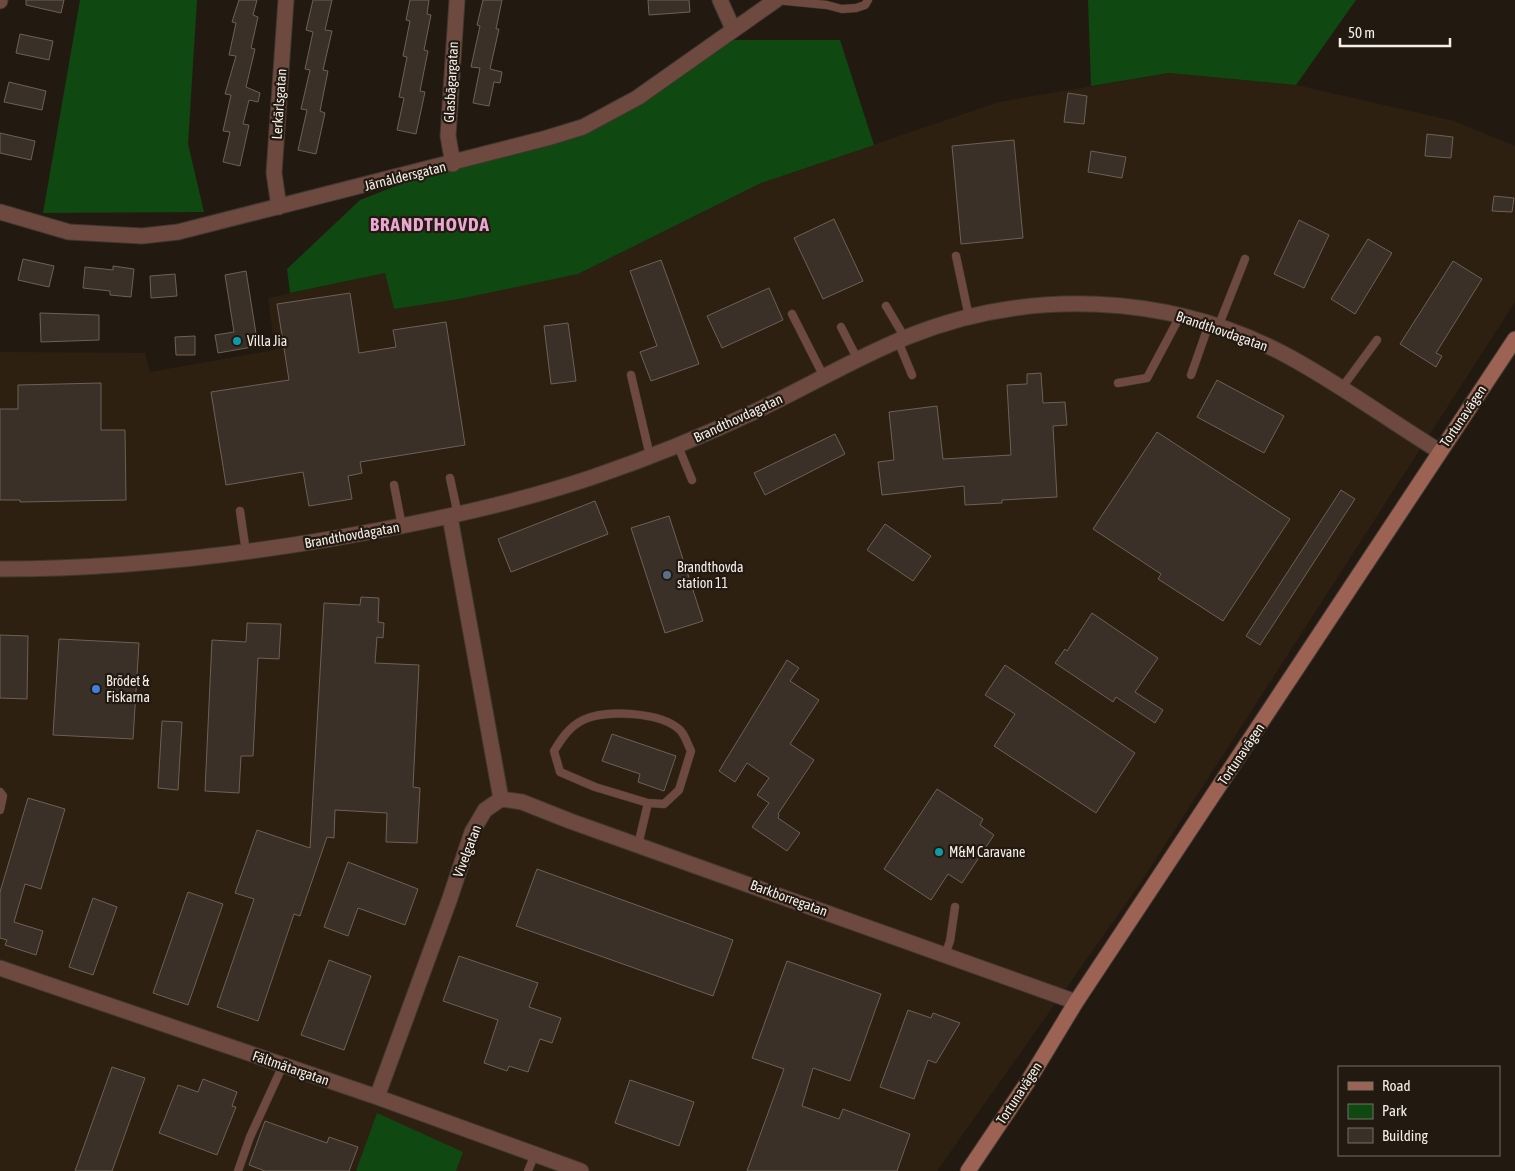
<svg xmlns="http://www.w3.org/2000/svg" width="1515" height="1171" font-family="'Asap Condensed',sans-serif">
<rect width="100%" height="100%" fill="#221a11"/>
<path fill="#2d2011" d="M1169,73L1296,85L1454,121L1515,146V302L1139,885L937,1171H0V352L145,353L150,372L275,350L268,298L385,273L394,309L578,274L761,183L999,102Z"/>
<path fill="#0f4810" d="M80,0H197L188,144L204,212L43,213Z
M1088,0H1356L1296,85L1169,73L1091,86Z
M721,40H840L874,145L761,183L578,274L459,299L394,309L385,273L290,293L287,269L360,200L447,166L591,124Z
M377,1113L463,1152L456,1171H356Z"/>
<path fill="#3a3027" stroke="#6c6156" d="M26,0H64L61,13L26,5Z
M239,0H257L253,15L258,17L251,48L255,49L246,87L260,93L258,102L249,100L243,124L249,125L240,166L223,162L230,132L223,131L231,95L225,94L236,56L229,55L236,23L232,22Z
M313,0H332L325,30L332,31L323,70L328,71L320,111L325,113L316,154L298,150L307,110L301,109L310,70L305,69L313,32L306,30Z
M410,0H429L427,14L431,15L424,50L428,51L420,91L425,92L416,134L397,130L404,98L399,97L407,57L403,56L410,21L406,20Z
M483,0H502L496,29H499L490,69L502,72L500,83L494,82L489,106L473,103L480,68L471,67L480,26L477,25Z
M648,0H689L690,12L649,15Z
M20,34L53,41L49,60L16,53Z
M9,82L46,91L42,110L4,102Z
M1068,93L1087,96L1084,124L1064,122Z
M0,133L35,141L31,160L0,153Z
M1427,134L1453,137L1451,158L1425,156Z
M1014,140L1023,238L961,244L952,146Z
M1091,151L1126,157L1122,178L1088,172Z
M1494,196L1514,198L1512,212L1492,211Z
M834,219L863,281L823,299L794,238Z
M1299,220L1329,235L1304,288L1274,274Z
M1368,239L1392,253L1355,314L1331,299Z
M23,259L54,266L49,287L18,280Z
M661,260L699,364L651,381L640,352L657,346L630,271Z
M1453,261L1482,279L1436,353L1442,356L1436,367L1400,344Z
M113,266L134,269L131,297L110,295V291L83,288L85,267L113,270Z
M246,271L258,346L218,353L215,335L234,332L225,275Z
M175,274L177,296L151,298L150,276Z
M769,288L783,320L722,348L707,316Z
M350,293L359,353L396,347L393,330L446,322L465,445L360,462L362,473L348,476L352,499L309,506L303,472L226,485L211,392L289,380L277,304Z
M40,313L99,315V340L41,342Z
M568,323L576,381L551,384L544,326Z
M195,336V355H176L175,337Z
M1041,373L1043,403L1065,402L1067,425L1053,426L1057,497L1002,500V503L965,505L964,486L882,495L878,462L894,460L889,412L937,406L943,459L1011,455L1007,385L1027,384V374Z
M1217,380L1284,416L1264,453L1197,417Z
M101,383V430H125L126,500L20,502V500H0V409H18V385Z
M1157,432L1290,519L1223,621L1158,579L1161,574L1093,529Z
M835,434L845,454L765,495L754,473Z
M1341,490L1355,499L1260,645L1246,636Z
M595,501L608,534L511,572L498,539Z
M669,516L703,621L665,633L631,528Z
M885,524L931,556L913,581L867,550Z
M361,597L379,598L378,622L384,623L383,638L377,637L375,663L419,665L413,787L420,788L417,843L386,842L387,813L335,810L334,838L327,837L300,916L294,914L258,1021L217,1007L254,899L235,893L257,830L310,848L324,603L360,605Z
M1092,613L1158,658L1135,692L1163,710L1155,723L1116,697L1113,702L1055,663L1065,649L1067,651Z
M247,623L281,624L279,659L258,658L253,756H241L239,793L205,791L212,640L246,642Z
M0,635L28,636L27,699L0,698Z
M59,639L139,643L133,739L53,735Z
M787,660L799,668L790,681L819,700L790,744L814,760L778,814L779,815L778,818L800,833L787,851L752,827L769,803L757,795L769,778L747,763L735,782L719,771Z
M1005,665L1135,753L1096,813L994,746L1015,714L985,695Z
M162,721L182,722L178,790L158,788Z
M612,734L676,756L664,791L638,782L640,774L602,761Z
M937,789L983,819L980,825L994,835L962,883L948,874L931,900L884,869Z
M28,798L65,809L41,889L25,884L14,922L43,931L36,955L5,945L7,940L0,938V892Z
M348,862L418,889L405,925L358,908L348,936L324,927Z
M537,869L733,940L713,996L516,926Z
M188,892L223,904L188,1005L153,993Z
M93,898L117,907L93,975L69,967Z
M459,956L538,983L529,1007L561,1018L552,1043L540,1039L528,1072L509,1066L507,1071L484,1063L498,1020L443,1001Z
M329,960L371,976L344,1050L301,1035Z
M787,961L881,994L850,1081L813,1068L802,1106L839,1119L843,1109L910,1134L897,1171H747L784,1069L752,1058Z
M908,1010L931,1018L933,1013L960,1023L936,1063L928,1060L914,1099L880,1087Z
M112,1067L145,1078L112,1171H75Z
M203,1079L237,1092L232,1106L236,1107L217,1155L159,1133L178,1085L198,1092Z
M630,1080L694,1102L679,1146L615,1123Z
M265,1121L327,1143L329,1137L358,1147L349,1171H265L249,1165Z"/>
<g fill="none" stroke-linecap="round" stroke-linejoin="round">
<g stroke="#40382f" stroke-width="9">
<path id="lane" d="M776,0L827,5L842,9L856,8L865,5L868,0
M956,256L969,317
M886,306L905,338
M792,314L824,377
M841,327L858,360
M1218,327L1245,259
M898,341L912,375
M631,375L650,456
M1191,375L1209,324
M1118,383L1147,378L1180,316
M1341,389L1377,340
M678,446L692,480
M450,478L458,515
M394,485L402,526
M240,511L246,552
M0,792L3,796L0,810
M638,845L648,803L595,787L560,772L554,751C562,738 569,727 583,720C606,709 661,712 680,730C685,735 688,745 691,751L679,790L664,804L648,803
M945,955L950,941L955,907
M238,1171L250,1137L283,1065
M528,1171L535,1154"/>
</g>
<g stroke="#40382f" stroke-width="17">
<path id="street" d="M720,0L733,29
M0,1V0
M453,164L448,136L457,0
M279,207L274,173L286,0
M0,212L69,232L142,236L178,232L547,138L583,127L637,98L776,0
M0,569C122,569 244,555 364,533C441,519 519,502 593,477C649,458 703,436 756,411C807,387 855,358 907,337C1027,288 1168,293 1284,354C1337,382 1387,419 1439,451
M501,799L522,802L570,821L1076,1002
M0,968L377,1097L581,1171
M377,1097L449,901L472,832L485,810L501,799L450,517"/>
</g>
<g stroke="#40382f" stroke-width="17">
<path id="secondary" d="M968,1171L1027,1083L1076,1002L1515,339"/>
</g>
<use href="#lane" stroke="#6e4940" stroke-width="8"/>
<use href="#street" stroke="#6e4940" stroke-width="15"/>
<use href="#secondary" stroke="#9c6354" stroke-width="15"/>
</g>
<g fill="#0f9aa8" stroke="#221a11" stroke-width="2">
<circle cx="237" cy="341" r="5"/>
<circle cx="939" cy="852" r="5"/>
</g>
<circle fill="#5c6f8a" stroke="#221a11" stroke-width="2" cx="667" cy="575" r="5"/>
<circle fill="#3f7fe0" stroke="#221a11" stroke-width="2" cx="96" cy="689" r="5"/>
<g text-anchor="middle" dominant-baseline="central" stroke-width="4.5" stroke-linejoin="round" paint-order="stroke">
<g font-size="14" fill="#f5eee8" stroke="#221a11">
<text transform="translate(451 82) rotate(-87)">Glasbägargatan</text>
<text transform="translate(279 104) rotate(-86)">Lerkärlsgatan</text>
<text transform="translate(405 176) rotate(-14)">Järnåldersgatan</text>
<text transform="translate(1222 331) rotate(19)">Brandthovdagatan</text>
<text transform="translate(1463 416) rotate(-56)">Tortunavägen</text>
<text transform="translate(738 418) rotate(-25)">Brandthovdagatan</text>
<text transform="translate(352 535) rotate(-10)">Brandthovdagatan</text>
<text transform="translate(1241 754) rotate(-56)">Tortunavägen</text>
<text transform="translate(467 851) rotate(-69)">Vivelgatan</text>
<text transform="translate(789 898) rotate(20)">Barkborregatan</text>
<text transform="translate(291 1068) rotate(19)">Fältmätargatan</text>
<text transform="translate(1019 1093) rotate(-57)">Tortunavägen</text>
</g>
<g font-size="14" fill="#f5eee8" stroke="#221a11" text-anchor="start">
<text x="247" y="341">Villa Jia</text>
<text x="677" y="567">Brandthovda<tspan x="677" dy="16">station 11</tspan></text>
<text x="106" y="681">Brödet &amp;<tspan x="106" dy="16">Fiskarna</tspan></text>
<text x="949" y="852">M&amp;M Caravane</text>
</g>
<g font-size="19" font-weight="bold" letter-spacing="1" fill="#eca6d3" stroke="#221a11">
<text x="430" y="224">BRANDTHOVDA</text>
</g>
</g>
<rect x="1338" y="1066" width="162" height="90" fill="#221a11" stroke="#766f67"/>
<rect x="1348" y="1082" width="25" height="8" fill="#9c6354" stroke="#766f67"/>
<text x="1382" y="1091" font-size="15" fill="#f5eee8">Road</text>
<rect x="1348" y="1104" width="25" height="15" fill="#0f4810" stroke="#766f67"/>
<text x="1382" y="1116" font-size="15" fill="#f5eee8">Park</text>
<rect x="1348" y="1128" width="25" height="15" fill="#3a3027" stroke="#766f67"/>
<text x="1382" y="1141" font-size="15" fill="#f5eee8">Building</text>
<path d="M1340 38v8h110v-8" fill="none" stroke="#f5eee8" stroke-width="2.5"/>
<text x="1348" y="38" font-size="15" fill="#f5eee8" stroke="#221a11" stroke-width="4" paint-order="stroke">50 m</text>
</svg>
